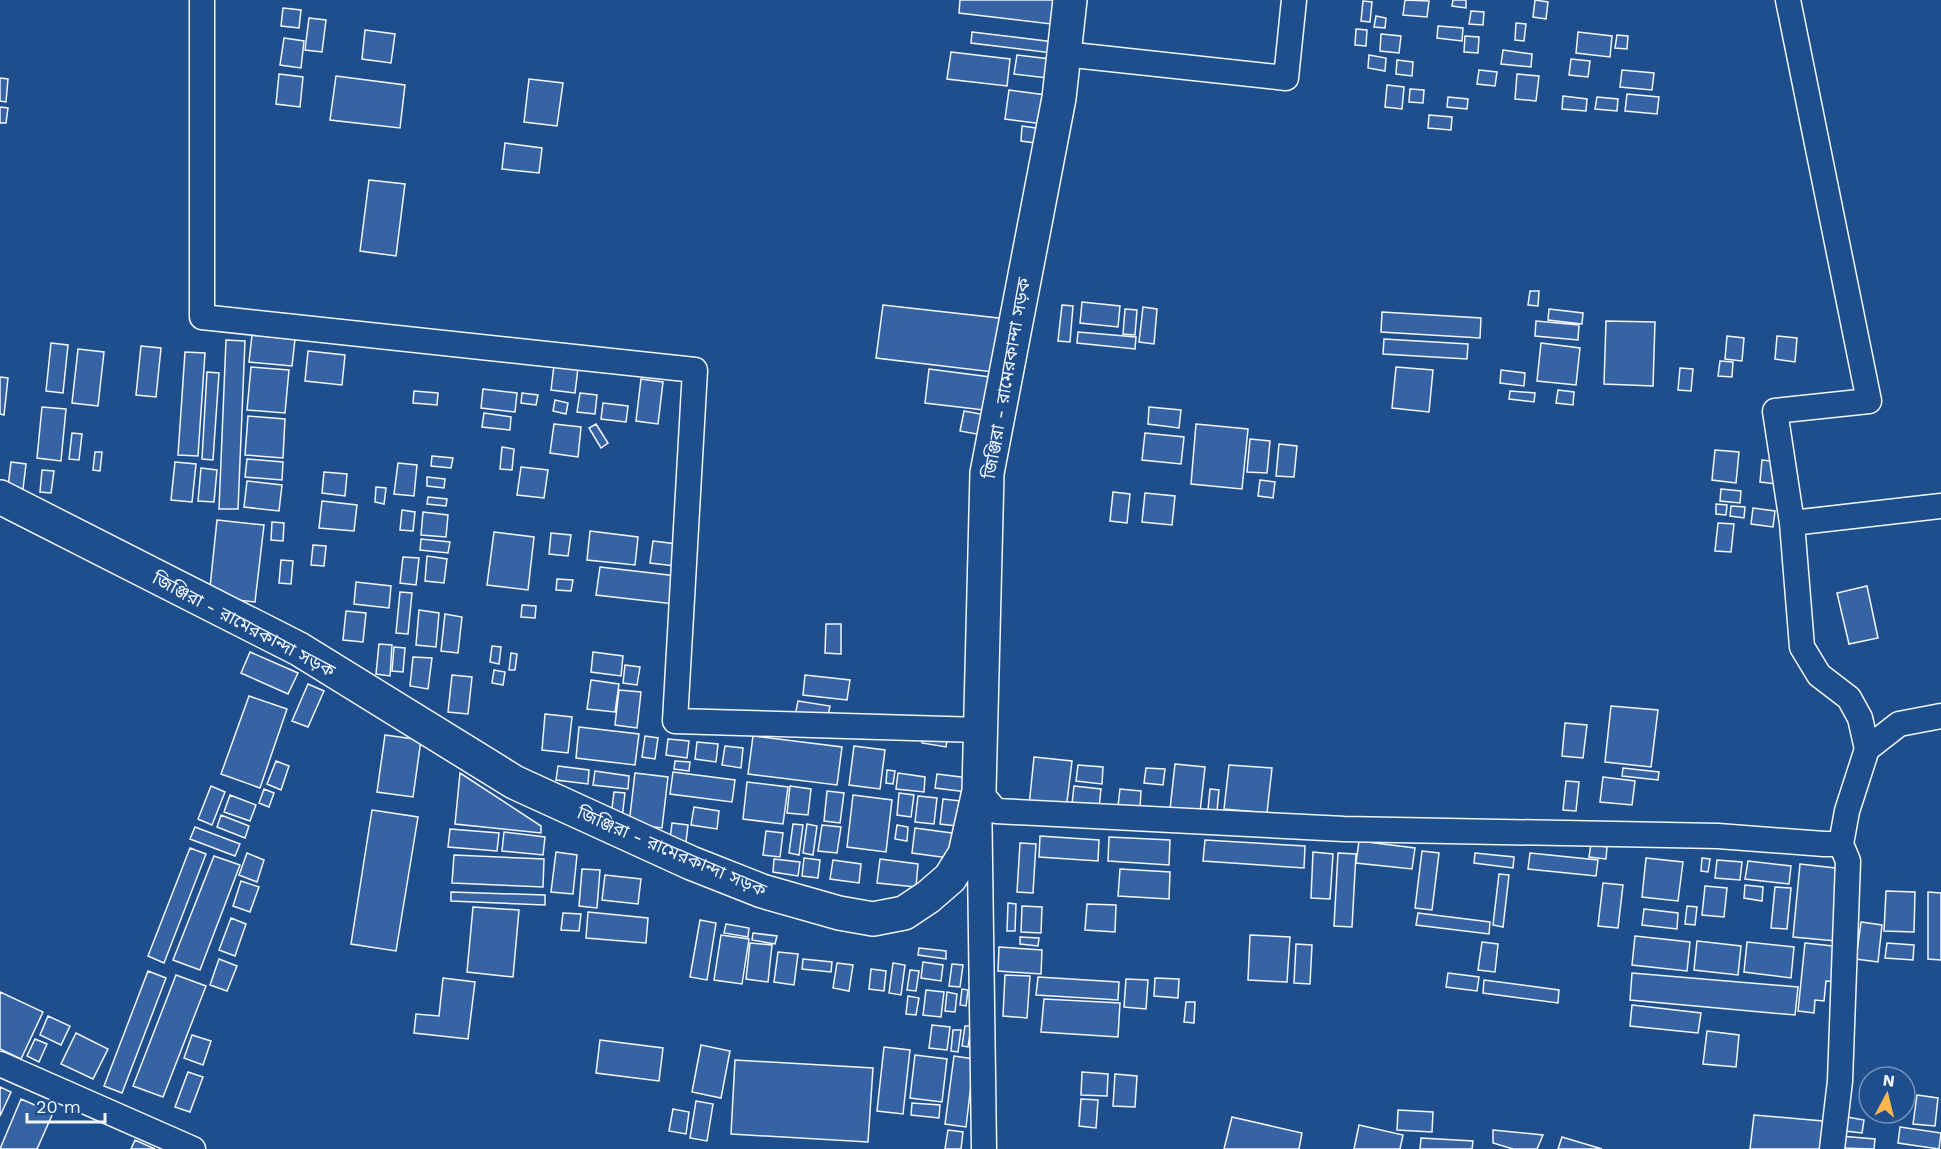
<svg xmlns="http://www.w3.org/2000/svg" width="1941" height="1149" font-family="'Work Sans','Noto Sans Bengali',sans-serif">
<rect width="100%" height="100%" fill="#1f4e8c"/>
<path fill="#3563a3" stroke="#f2f6ff" stroke-width="1.5" d="M960,0H1054L1051,24L959,13Z
M1405,0L1429,1L1427,17L1403,15Z
M1453,0H1466V8L1452,6Z
M1535,0L1548,2L1546,19L1533,17Z
M1363,1L1372,2L1370,22L1361,21Z
M283,8L301,10L299,28L281,26Z
M1471,11L1484,12L1483,25L1469,24Z
M1376,16L1386,18L1385,28L1374,27Z
M309,18L326,20L322,52L305,50Z
M1516,23L1526,24L1524,41L1515,40Z
M1438,26L1463,28L1462,41L1437,38Z
M1356,29L1367,30L1366,46L1355,45Z
M365,30L395,34L391,63L362,59Z
M972,32L1054,42L1052,53L971,43Z
M1578,32L1612,36L1610,57L1576,53Z
M1381,34L1401,36L1399,53L1380,51Z
M1617,35L1628,36L1627,49L1615,48Z
M1465,36L1479,37L1478,53L1464,52Z
M284,38L304,41L301,68L280,65Z
M1503,50L1532,54L1531,67L1501,64Z
M951,52L1010,59L1007,86L947,79Z
M1017,55L1050,59L1047,78L1014,74Z
M1369,55L1386,58L1385,71L1368,68Z
M1571,59L1590,61L1588,77L1569,75Z
M1397,60L1413,62L1412,76L1396,74Z
M1479,70L1497,72L1495,86L1477,84Z
M1622,70L1654,73L1652,90L1620,87Z
M279,74L303,77L300,107L276,104Z
M1517,74L1539,76L1536,101L1515,99Z
M336,76L405,85L400,128L330,120Z
M0,78L8,79L6,102L0,101Z
M529,79L563,83L557,126L524,122Z
M1387,85L1404,87L1402,109L1385,107Z
M1410,89L1424,90L1423,103L1409,102Z
M1009,90L1046,95L1043,124L1005,119Z
M1627,94L1659,97L1657,114L1625,111Z
M1563,96L1587,99L1586,111L1562,109Z
M1448,97L1468,99L1467,109L1447,107Z
M1597,97L1618,99L1617,111L1595,109Z
M0,107L8,108L6,123H0Z
M1429,115L1452,117L1451,130L1428,128Z
M1022,126L1043,129L1042,144L1021,141Z
M505,143L542,148L539,173L502,169Z
M369,180L405,184L396,256L360,251Z
M1530,291H1539L1538,306L1528,305Z
M1082,302L1120,306L1118,327L1080,323Z
M883,305L1016,320L1010,374L876,358Z
M1062,305L1073,306L1070,342L1058,341Z
M1143,307L1157,309L1154,344L1139,342Z
M1125,309L1137,310L1135,335L1123,334Z
M1549,309L1583,313L1582,324L1548,320Z
M1382,312L1481,318L1480,338L1381,332Z
M1536,321L1579,325L1578,340L1535,336Z
M1606,321L1655,322L1653,386L1604,384Z
M1078,332L1136,337L1135,349L1077,343Z
M252,335L295,339L292,366L249,362Z
M1727,336L1744,338L1742,361L1725,359Z
M1777,336L1797,338L1795,362L1775,359Z
M1384,339L1468,344L1467,359L1383,354Z
M226,340L245,341L238,509H219Z
M51,343L68,345L63,393L46,391Z
M1541,343L1580,348L1576,385L1537,381Z
M141,346L161,348L156,397L136,395Z
M78,349L104,352L98,406L72,403Z
M308,351L345,355L342,385L305,381Z
M185,352L205,353L198,456L178,455Z
M1720,361L1733,362L1732,377L1718,376Z
M554,365L578,368L575,393L551,390Z
M251,367L289,370L285,413L247,410Z
M1396,367L1433,370L1429,412L1392,408Z
M1680,368L1693,369L1691,391L1678,390Z
M929,369L1013,380L1009,413L925,403Z
M1501,370L1525,373L1524,386L1500,383Z
M207,372L219,373L213,460L202,459Z
M0,377L8,378L4,415L0,414Z
M641,379L663,382L658,424L636,421Z
M483,389L517,393L515,412L481,408Z
M1558,390L1574,392L1573,405L1556,403Z
M414,391L438,393L437,405L413,403Z
M1510,391L1535,393L1534,402L1509,399Z
M522,393L538,395L536,405L521,403Z
M580,393L597,395L595,414L577,412Z
M555,400L568,403L566,414L553,411Z
M603,403L628,406L626,422L601,419Z
M42,407L66,409L61,461L37,458Z
M1149,407L1181,410L1179,428L1148,424Z
M964,411L1002,418L998,438L960,431Z
M484,413L511,417L510,430L482,427Z
M248,416L285,419L283,458L245,455Z
M554,424L581,427L578,457L550,453Z
M596,424L608,443L601,448L589,428Z
M1196,424L1248,429L1242,489L1191,484Z
M72,433L82,434L79,460L69,459Z
M1145,433L1184,437L1181,464L1142,460Z
M1250,439L1270,441L1267,473L1247,472Z
M1279,444L1297,446L1294,477L1276,476Z
M502,447L514,449L512,470L500,469Z
M1715,450L1739,452L1736,483L1712,480Z
M95,452H102L100,471L93,470Z
M432,456L453,458L451,468L431,466Z
M247,459L283,462L282,480L245,477Z
M1762,460L1779,462L1777,484L1760,482Z
M11,462L26,464L23,489L8,487Z
M175,462L196,464L192,502L171,500Z
M398,463L417,465L414,496L394,494Z
M521,467L548,470L544,498L517,495Z
M201,468L217,470L214,502L198,501Z
M42,470L54,471L51,493L40,492Z
M324,472L347,474L345,496L322,493Z
M427,477L445,479L444,488L427,486Z
M1260,480L1275,482L1273,498L1258,496Z
M247,481L282,485L279,511L244,507Z
M376,487L386,488L384,504L375,502Z
M1721,489L1741,491L1740,503L1720,501Z
M1113,492L1130,494L1127,523L1110,521Z
M1145,493L1175,496L1172,525L1142,522Z
M428,497L447,499L446,506L427,504Z
M322,501L357,505L354,531L319,528Z
M1716,504L1727,505L1726,515L1716,514Z
M1731,506L1745,507L1744,518L1730,516Z
M1753,508L1775,511L1773,527L1751,524Z
M402,510L415,512L413,531L400,530Z
M423,512L448,515L446,537L421,535Z
M217,520L264,525L255,602L209,597Z
M272,522L284,523L283,541L271,540Z
M1718,523L1734,524L1731,552L1715,551Z
M590,531L638,537L635,565L587,560Z
M494,532L534,537L528,590L487,585Z
M551,533L571,535L568,556L549,554Z
M421,539L450,542L448,553L420,550Z
M653,541L677,544L675,566L650,563Z
M313,545L326,546L324,566L311,565Z
M427,556L447,559L444,583L425,581Z
M403,557L419,558L416,585L400,583Z
M281,560L293,561L291,584L279,583Z
M600,567L677,576L674,604L596,595Z
M557,579L573,580L571,591L556,590Z
M356,582L391,586L389,608L354,604Z
M1867,586L1878,638L1849,644L1837,593Z
M400,592L412,593L408,634L396,633Z
M522,605L536,606L535,618L521,617Z
M419,610L439,613L436,647L416,645Z
M346,611L366,613L363,642L343,640Z
M445,614L462,617L458,653L441,651Z
M826,624H841V654L825,653Z
M379,644L392,645L390,676L376,674Z
M492,646L501,647L499,664L490,662Z
M394,647L405,648L403,672L392,671Z
M250,652L298,673L288,694L241,673Z
M593,652L623,656L621,676L591,672Z
M511,653L517,654L515,670H509Z
M413,657L432,658L428,689L410,686Z
M625,665L640,667L637,685L623,683Z
M494,670L505,672L503,685L492,683Z
M452,675L472,677L468,714L448,712Z
M805,675L850,680L847,700L803,695Z
M591,680L619,684L615,712L587,709Z
M308,684L324,691L308,727L292,721Z
M619,690L641,692L637,728L615,725Z
M249,696L287,709L260,788L221,774Z
M798,701L830,706L826,726L794,721Z
M1611,706L1658,710L1651,767L1605,762Z
M545,714L572,717L568,753L542,750Z
M1565,723L1587,725L1583,758L1562,756Z
M579,727L639,734L635,765L576,758Z
M385,735L421,740L413,797L377,792Z
M645,736L658,738L655,759L642,757Z
M753,736L842,747L837,785L748,774Z
M923,736L947,740L946,747L922,743Z
M668,739L689,741L687,758L666,755Z
M697,742L718,744L716,762L695,759Z
M725,746L743,748L741,768L722,765Z
M854,746L885,750L880,789L849,785Z
M1034,757L1072,761L1066,810L1029,806Z
M276,761L289,766L281,790L267,784Z
M675,761L690,762L689,771L674,769Z
M1175,764L1205,767L1200,812L1170,809Z
M1078,765L1103,767L1102,784L1076,781Z
M1229,765L1272,768L1267,813L1224,809Z
M558,766L589,770L588,784L556,780Z
M1146,768L1165,769L1163,785L1144,783Z
M1623,768L1659,772L1658,780L1622,776Z
M887,770L895,771L893,784L886,783Z
M595,771L629,776L628,789L593,785Z
M673,772L735,780L732,802L670,794Z
M460,773L541,826V833L455,824Z
M635,773L668,777L662,828L629,824Z
M898,773L925,777L924,792L896,789Z
M937,774L977,779L975,793L935,788Z
M1603,777L1635,781L1632,805L1600,802Z
M1566,781L1579,782L1576,811L1563,810Z
M747,782L788,787L783,824L743,819Z
M211,786L225,792L212,825L198,819Z
M790,786L811,789L808,815L787,813Z
M1074,786L1101,789L1099,807L1072,804Z
M264,789L274,793L269,807L259,803Z
M1120,789L1141,791L1140,808L1118,806Z
M1210,789L1219,790L1217,811L1208,810Z
M827,791L844,793L840,823L824,821Z
M614,792L625,793L622,818L611,816Z
M899,793L914,795L911,817L897,815Z
M230,795L256,805L250,821L224,812Z
M853,795L892,800L886,852L847,847Z
M918,796L937,798L934,824L915,822Z
M943,799L969,802L966,827L940,824Z
M694,807L719,811L717,829L691,825Z
M372,810L418,817L396,951L351,944Z
M221,815L249,826L245,838L217,827Z
M672,823L688,825L686,842L670,840Z
M793,824L803,825L799,855L789,853Z
M807,824L817,826L813,855L803,853Z
M822,825L841,827L837,853L818,851Z
M897,825L908,827L907,841L895,839Z
M195,827L240,844L235,856L190,839Z
M915,828L959,834L956,859L912,853Z
M450,829L499,833L497,851L448,847Z
M766,831L783,833L780,857L763,855Z
M504,832L545,837L543,855L502,851Z
M1040,836L1099,840L1098,861L1039,857Z
M1109,837L1170,840L1169,865L1108,861Z
M1205,840L1305,846L1304,868L1203,861Z
M1359,841L1415,848L1412,869L1356,863Z
M1020,843L1036,844L1033,893L1017,892Z
M1591,844L1607,847L1606,859L1589,857Z
M190,848L206,854L164,963L148,956Z
M1422,851L1439,853L1432,910L1415,908Z
M556,852L577,855L573,894L551,892Z
M1313,852L1333,854L1330,899L1311,898Z
M247,853L264,860L257,882L239,875Z
M1338,853L1356,854L1352,927L1334,926Z
M1475,853L1514,857L1513,868L1474,863Z
M1530,853L1598,860L1596,876L1528,869Z
M454,855L544,859L543,887L452,883Z
M214,856L240,865L200,970L173,960Z
M804,858L820,860L818,878L802,876Z
M1646,858L1683,862L1678,901L1642,897Z
M1702,858L1710,859L1708,872L1701,871Z
M774,859L800,862L798,876L773,872Z
M880,859L918,864L916,887L877,883Z
M833,860L861,864L859,883L830,879Z
M1717,860L1742,862L1740,880L1715,878Z
M1748,861L1791,866L1789,884L1745,879Z
M1800,864L1844,869L1836,941L1793,937Z
M582,869L600,870L597,908L579,906Z
M1120,869L1170,872L1169,899L1118,896Z
M1499,874L1509,875L1503,927L1493,925Z
M605,875L641,879L638,904L602,900Z
M241,881L259,887L250,912L233,906Z
M1603,883L1623,885L1618,928L1598,926Z
M1745,885L1763,887L1762,901L1744,898Z
M1705,886L1727,888L1724,917L1702,915Z
M1775,887L1791,888L1787,929L1771,928Z
M1886,891L1915,892L1914,932L1884,931Z
M451,892L545,895V905L451,901Z
M1928,892L1941,893V960L1928,959Z
M1008,903L1016,904L1015,931H1007Z
M1087,904L1116,905L1115,932L1085,930Z
M1022,906L1042,907L1041,933L1021,932Z
M1687,906L1697,907L1695,925L1685,924Z
M473,907L519,910L513,977L467,972Z
M1644,909L1678,913L1677,929L1642,925Z
M588,912L648,918L646,943L586,938Z
M563,913L581,914L579,931L561,930Z
M1418,913L1490,922L1489,934L1416,925Z
M231,918L246,924L235,956L219,950Z
M700,920L716,923L707,980L690,977Z
M1861,922L1882,925L1878,962L1856,959Z
M726,924L749,928L748,937L724,933Z
M753,933L777,936L775,944L752,940Z
M721,935L749,939L742,984L714,980Z
M1250,935L1290,937L1287,982L1248,980Z
M1635,936L1690,942L1687,971L1632,965Z
M1020,937L1039,938L1038,946L1020,944Z
M1697,941L1741,946L1738,975L1694,970Z
M1482,942L1498,944L1495,972L1478,970Z
M1747,942L1794,947L1791,978L1744,972Z
M750,943L772,945L768,982L746,979Z
M1805,943L1842,947L1838,982L1826,981L1824,1001L1815,1000L1814,1013L1798,1011Z
M1887,943L1914,945L1913,960L1885,958Z
M1296,944L1312,945L1310,984L1294,983Z
M999,947L1042,950L1041,974L998,971Z
M919,948L946,951V959L918,955Z
M778,952L798,954L794,985L774,982Z
M219,959L237,966L227,991L210,985Z
M803,959L832,962L831,972L802,969Z
M923,962L943,965L941,981L921,978Z
M837,963L853,965L849,991L833,988Z
M893,963L905,965L901,995L889,993Z
M952,964L963,965L960,987L949,986Z
M871,969L886,971L884,991L869,989Z
M910,970L919,971L916,991L907,990Z
M148,971L166,978L122,1093L104,1086Z
M1448,973L1479,977L1477,991L1446,987Z
M1632,973L1798,987L1795,1015L1630,1000Z
M176,975L206,986L163,1097L133,1086Z
M1005,975L1030,976L1027,1018L1003,1016Z
M1038,977L1119,982L1118,1000L1036,995Z
M443,978L475,982L468,1039L414,1033L416,1014L439,1016Z
M1155,978L1179,979L1178,998L1154,996Z
M1126,979L1148,980L1146,1009L1124,1007Z
M1484,980L1559,990L1558,1003L1483,993Z
M962,989L968,990L966,1006L960,1005Z
M926,990L944,992L941,1017L923,1015Z
M0,992L43,1012L21,1059L0,1049Z
M947,992L957,994L955,1012L945,1011Z
M908,996L919,998L916,1015L906,1014Z
M1044,999L1120,1003L1118,1037L1041,1032Z
M1186,1002H1195L1194,1023L1184,1022Z
M1632,1005L1701,1013L1698,1033L1630,1026Z
M48,1016L70,1026L61,1045L40,1035Z
M932,1025L950,1027L947,1050L929,1048Z
M965,1026H971L968,1047L962,1046Z
M953,1030H961L958,1052L951,1051Z
M1707,1031L1739,1035L1736,1067L1703,1064Z
M76,1033L108,1049L93,1079L61,1064Z
M192,1035L211,1041L203,1065L184,1058Z
M35,1039L47,1044L39,1062L27,1056Z
M600,1040L663,1048L659,1081L596,1073Z
M701,1045L730,1051L721,1098L692,1092Z
M884,1047L910,1050L903,1114L877,1111Z
M915,1055L947,1059L942,1102L910,1098Z
M954,1056L974,1059L966,1127L945,1124Z
M735,1060L873,1068L868,1142L731,1134Z
M188,1072L203,1077L190,1112L175,1107Z
M1082,1072L1108,1074L1107,1096L1081,1095Z
M1115,1074L1137,1076L1135,1107L1113,1106Z
M0,1087L11,1092L0,1116Z
M1917,1095L1938,1098L1935,1126L1913,1124Z
M21,1099L53,1113L37,1149H0Z
M1081,1099L1098,1100L1096,1128L1079,1126Z
M696,1101L713,1104L707,1141L690,1138Z
M912,1103L940,1105L939,1118L911,1115Z
M673,1109L689,1112L686,1134L669,1131Z
M1398,1110L1433,1112L1432,1132L1397,1130Z
M1754,1115L1823,1121L1821,1149H1750Z
M1232,1117L1302,1133L1299,1149H1224Z
M1847,1117L1864,1120L1862,1133L1845,1131Z
M1359,1125L1403,1135L1400,1149H1354Z
M1900,1127L1941,1133L1939,1149L1898,1143Z
M948,1130L963,1132L961,1149H945Z
M1493,1130L1543,1135L1537,1149H1513L1493,1143Z
M1840,1136L1875,1139L1874,1149L1839,1148Z
M1562,1137L1602,1149H1558Z
M1421,1138L1473,1141L1472,1149H1420Z
M135,1140L155,1149H131Z"/>
<g fill="none" stroke-linecap="round" stroke-linejoin="round">
<g stroke="#f2f6ff" stroke-width="27">
<path id="street" d="M202,0V317L695,370L675,721L980,730
M1788,0L1869,401L1775,411L1792,523L1802,647L1819,675L1849,698L1860,718L1867,749
M1064,54L1286,78L1294,0
M1792,523L1941,506
M0,1064L193,1149
M984,1149L979,791L996,811L1344,829L1718,836L1824,844H1841L1847,811L1867,749L1899,724L1941,716
M1832,1149L1840,1081L1848,861L1841,844"/>
</g>
<g stroke="#f2f6ff" stroke-width="36">
<path id="primary" d="M0,497L299,649L514,782L691,863L762,891L839,913L873,919L904,913L928,897L950,878L965,854L979,791L987,473L1059,98L1070,0"/>
</g>
<use href="#street" stroke="#1f4e8c" stroke-width="24"/>
<use href="#primary" stroke="#1f4e8c" stroke-width="33"/>
</g>
<g text-anchor="middle" dominant-baseline="central" stroke-width="4.5" stroke-linejoin="round" paint-order="stroke">
<g font-size="18" fill="#f2f6ff" stroke="#1f4e8c">
<text transform="translate(1006 378) rotate(-80)">জিঞ্জিরা - রামেরকান্দা সড়ক</text>
<text transform="translate(244 624) rotate(28)">জিঞ্জিরা - রামেরকান্দা সড়ক</text>
<text transform="translate(672 851) rotate(23)">জিঞ্জিরা - রামেরকান্দা সড়ক</text>
</g>
</g>
<g transform="translate(1887 1095) rotate(7)"><circle r="28" fill="#1f4e8c" stroke="#7391ba" stroke-width="1.5"/>
<path d="M0-4.5L10 22L0 15L-10 22Z" fill="#ffb74d"/>
<text y="-9" font-size="16" font-weight="bold" text-anchor="middle" fill="#f2f6ff">N</text>
</g>
<path d="M27 1113v9h78v-9" fill="none" stroke="#f2f6ff" stroke-width="3"/>
<text x="36" y="1113" font-size="18" fill="#f2f6ff" stroke="#1f4e8c" stroke-width="4.5" paint-order="stroke">20 m</text>
</svg>
